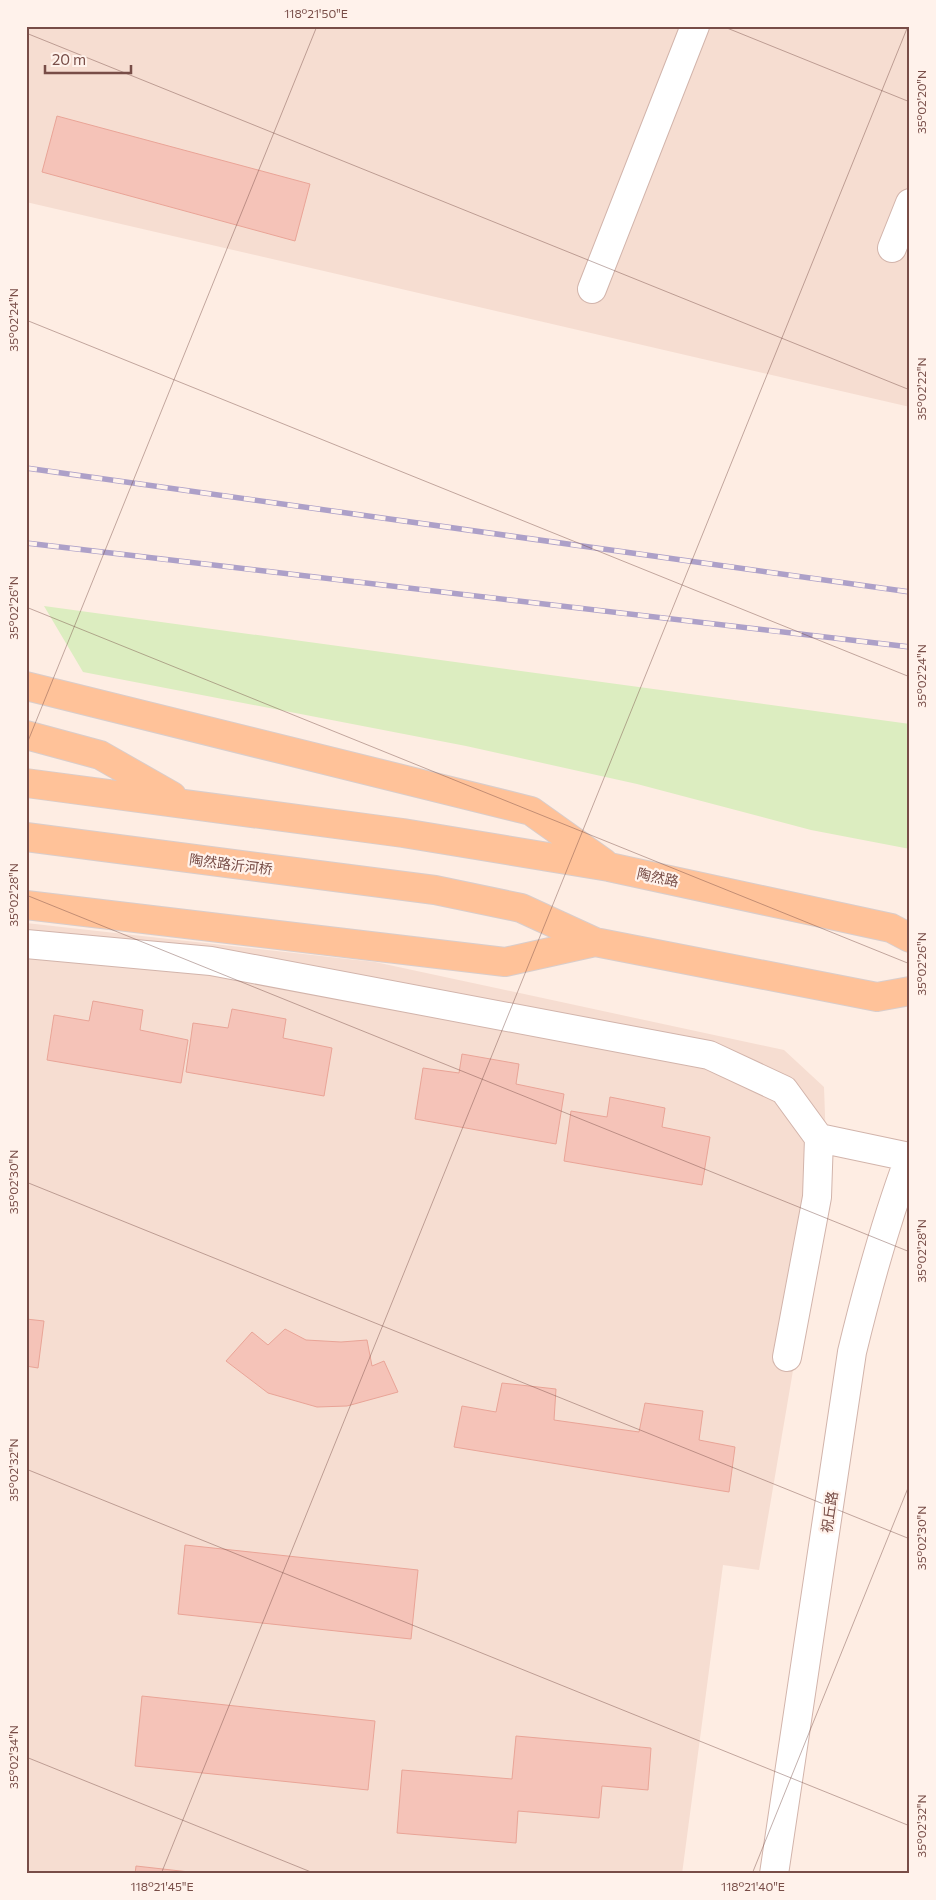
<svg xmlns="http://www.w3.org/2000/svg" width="936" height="1900" viewBox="0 0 936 1900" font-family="Commissioner,'Noto Sans SC',sans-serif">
	<rect width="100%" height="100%" fill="#feede3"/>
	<path fill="#f6ddd1" d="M 26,26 L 910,26 L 910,407 L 26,202 Z
		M 26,923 L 375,962 L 784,1050 L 824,1087 L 827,1171 L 759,1570 L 723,1565 L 682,1874 L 26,1874 Z"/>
	<path fill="#dcedc0" d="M 44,606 L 910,724 L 910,849 L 811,830 L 637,784 L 466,746 L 83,672 Z"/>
	<path fill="#f5c3b8" stroke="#e9a497" d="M 57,116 L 310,184 L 295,241 L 42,172 Z
		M 93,1001 L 143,1010 L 140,1030 L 188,1040 L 181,1083 L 47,1060 L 54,1015 L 89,1021 Z
		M 232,1009 L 286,1019 L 283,1038 L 332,1048 L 324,1096 L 186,1072 L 193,1023 L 228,1028 Z
		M 462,1054 L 519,1064 L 516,1084 L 564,1094 L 556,1144 L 415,1119 L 423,1068 L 459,1073 Z
		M 610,1097 L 665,1108 L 662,1127 L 710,1137 L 702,1185 L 564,1161 L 571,1111 L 607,1117 Z
		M 26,1319 L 44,1321 L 38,1368 L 26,1366 Z
		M 285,1329 L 306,1340 L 341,1342 L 367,1340 L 372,1366 L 384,1361 L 398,1392 L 347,1406 L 317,1407 L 268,1393 L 226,1361 L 252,1332 L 268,1345 Z
		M 502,1383 L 556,1389 L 554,1420 L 639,1432 L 645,1403 L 703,1411 L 699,1440 L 735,1447 L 729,1492 L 454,1447 L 462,1406 L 496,1412 Z
		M 185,1545 L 418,1570 L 411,1639 L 178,1614 Z
		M 142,1696 L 375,1721 L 368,1790 L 135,1766 Z
		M 516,1736 L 651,1748 L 648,1790 L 602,1786 L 599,1818 L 518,1811 L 516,1843 L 397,1833 L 402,1770 L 512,1779 Z
		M 136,1866 L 207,1874 L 135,1874 Z"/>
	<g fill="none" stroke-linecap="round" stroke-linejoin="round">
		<defs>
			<path id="minor" d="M 892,248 L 910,203
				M 592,289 L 695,26
				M 26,944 L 211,961 L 709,1055 L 784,1090 L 819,1138 L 909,1157
				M 787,1357 L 817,1197 L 819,1138
				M 774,1874 L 852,1352 C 868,1286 886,1220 910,1156"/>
			<path id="major" d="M 26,686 L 531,811 L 604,863
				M 26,735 L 100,755 L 172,796
				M 26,783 L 403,833 L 609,867 L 891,928 L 910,938
				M 26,837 L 435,890 L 521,908 L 595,942 L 877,997 L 910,991
				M 26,905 L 505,962 L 595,942"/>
		</defs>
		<use href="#minor" stroke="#d2b4ab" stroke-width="30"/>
		<use href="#major" stroke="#d9cdcb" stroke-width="30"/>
		<use href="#minor" stroke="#fff" stroke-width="28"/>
		<use href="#major" stroke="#ffc299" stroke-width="28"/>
		<defs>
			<path id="rail" d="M 26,468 L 910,592
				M 26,543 L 910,647"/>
		</defs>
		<use href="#rail" stroke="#ada0c8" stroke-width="5.5"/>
		<use href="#rail" stroke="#fff2eb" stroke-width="4" stroke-dasharray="11" stroke-linecap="butt"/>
	</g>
	<path fill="none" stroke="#784d47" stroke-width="1" stroke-opacity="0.45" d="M 722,26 L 910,102M 26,33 L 910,390M 26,320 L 910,677M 26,607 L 910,964M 26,746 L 317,26M 26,895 L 910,1252M 26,1182 L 910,1539M 26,1469 L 910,1826M 26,1757 L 316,1874M 161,1874 L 908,26M 752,1874 L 910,1483"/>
	<g text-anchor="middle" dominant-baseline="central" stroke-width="4.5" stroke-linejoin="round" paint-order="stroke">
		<g font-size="14" fill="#784d47" stroke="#fff2eb">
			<text transform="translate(231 864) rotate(7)">陶然路沂河桥</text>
			<text transform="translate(658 877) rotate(12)">陶然路</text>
			<text transform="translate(829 1512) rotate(-81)">祝丘路</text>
		</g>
	</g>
	<rect width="936" height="1900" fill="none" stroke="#fff2eb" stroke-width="55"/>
	<path d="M45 65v8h86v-8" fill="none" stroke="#784d47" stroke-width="2.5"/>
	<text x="52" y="65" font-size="15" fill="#784d47" stroke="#fff2eb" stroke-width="4" paint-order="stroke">20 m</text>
	<rect x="28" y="28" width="880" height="1844" fill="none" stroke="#784d47" stroke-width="2"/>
	<g font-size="12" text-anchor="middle" fill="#784d47">
		<text x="316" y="18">118°21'50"E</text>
		<text transform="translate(922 102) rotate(-90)" y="4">35°02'20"N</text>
		<text transform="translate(14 320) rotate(-90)" y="4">35°02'24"N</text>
		<text transform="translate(922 389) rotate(-90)" y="4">35°02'22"N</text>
		<text transform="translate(14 608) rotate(-90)" y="4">35°02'26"N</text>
		<text transform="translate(922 676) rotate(-90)" y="4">35°02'24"N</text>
		<text transform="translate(14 895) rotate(-90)" y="4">35°02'28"N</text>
		<text transform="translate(922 964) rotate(-90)" y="4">35°02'26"N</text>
		<text transform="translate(14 1182) rotate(-90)" y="4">35°02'30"N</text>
		<text transform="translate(922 1251) rotate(-90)" y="4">35°02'28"N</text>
		<text transform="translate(14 1470) rotate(-90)" y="4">35°02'32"N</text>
		<text transform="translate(922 1538) rotate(-90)" y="4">35°02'30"N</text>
		<text transform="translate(14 1757) rotate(-90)" y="4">35°02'34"N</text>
		<text transform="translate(922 1826) rotate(-90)" y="4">35°02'32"N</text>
		<text x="162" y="1891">118°21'45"E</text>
		<text x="753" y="1891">118°21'40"E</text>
	</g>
</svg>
